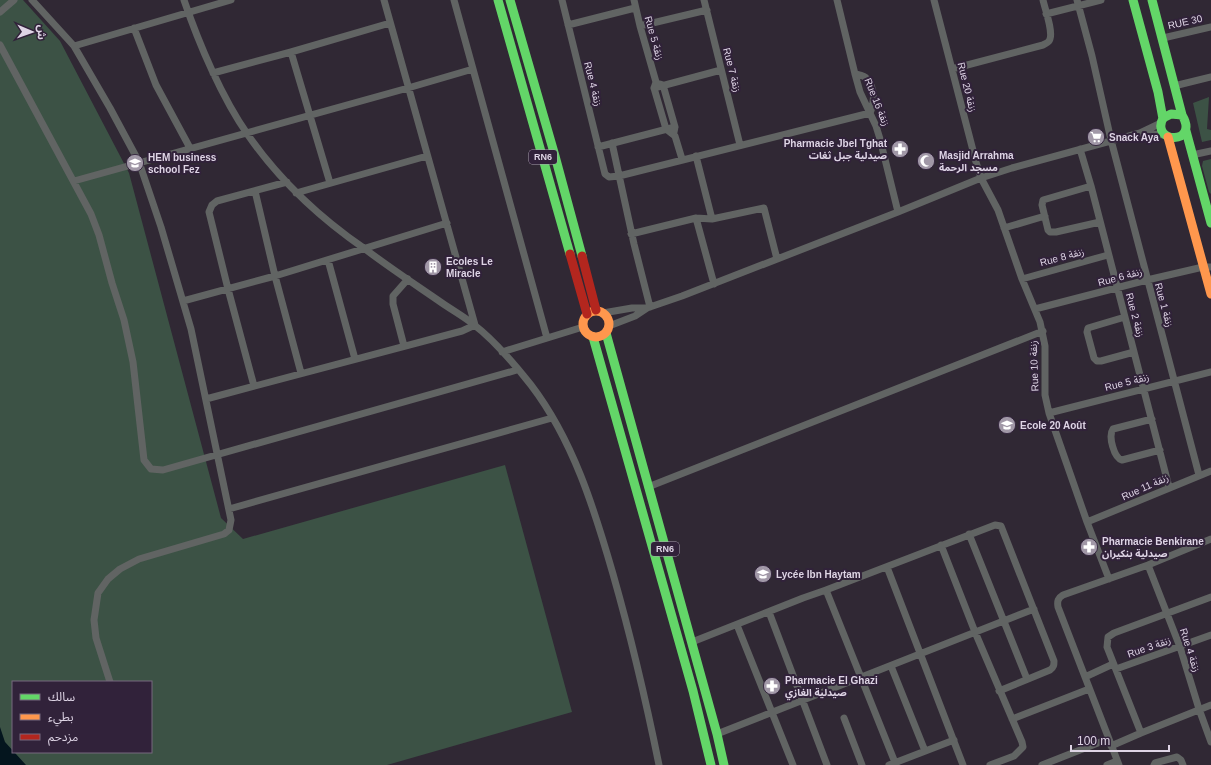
<svg xmlns="http://www.w3.org/2000/svg" width="1211" height="765" viewBox="0 0 1211 765" font-family="Helvetica,'Noto Sans Arabic',sans-serif">
	<rect width="100%" height="100%" fill="#302834"/>
	<path fill="#3c5245" fill-rule="evenodd" d="M 0,0 L 23,0 L 60,41 L 129,173 L 221,518 L 243,539 L 505,465 L 572,712 L 387,765 L 0,765 ZM 13,682 L 151,682 L 151,752 L 13,752 Z
		M 1209,97 L 1207,129 L 1211,130 L 1211,140 L 1202,142 L 1193,103 Z
		M 1211,159 L 1211,194 L 1209,192 L 1202,166 L 1203,161 Z"/>
	<path fill="#04151e" d="M 0,727 L 5,742 L 26,765 L 0,765 Z"/>
	<g fill="none" stroke-linecap="round" stroke-linejoin="round">
		<path stroke="#616463" stroke-width="7" d="M 32,0 L 74,46 L 110,108 L 139,162 L 161,227 L 191,329 L 231,520 L 229,530 L 224,534 L 139,559 L 120,569 L 108,579 L 98,593 L 94,620 L 96,638 L 110,682
			M 184,0 C 199,44 222,98 248,135 C 280,181 320,218 365,249 C 390,268 416,285 442,303 C 452,310 463,316 473,324 C 493,339 516,366 531,385 C 573,440 594,508 613,574 C 631,637 646,701 659,765
			M 454,0 L 547,338
			M 562,0 L 605,174 L 609,177 L 619,176 L 870,113 C 875,102 875,88 867,79 C 864,75 859,75 855,74
			M 634,0 L 640,26 L 656,82 L 654,88
			M 704,0 L 740,145
			M 837,0 L 855,74 L 860,92 L 876,126 L 880,139 L 898,212
			M 934,0 L 976,162 L 981,178 L 998,210 L 1022,279 L 1040,322 L 1045,346 L 1045,395 L 1049,413 L 1087,522 L 1109,579
			M 1077,0 L 1092,56 L 1111,140 L 1199,475
			M 0,12 L 14,0
			M 1046,14 L 1101,0
			M 568,25 L 635,8
			M 640,26 L 707,10
			M 134,28 L 156,85 L 190,148
			M 1163,38 L 1211,27
			M 0,45 L 91,214 L 99,235 L 112,283 L 124,320 L 133,362 L 144,460 L 151,469 L 163,470 L 517,370
			M 74,46 L 231,0
			M 291,52 L 330,183
			M 952,69 L 1043,45 C 1046,43 1049,43 1050,39 C 1053,31 1045,9 1043,0
			M 213,73 L 291,52 L 390,23
			M 660,84 L 663,85 L 675,127 L 674,132
			M 1174,86 L 1211,77
			M 654,88 L 666,129 L 675,136 L 682,159
			M 654,88 L 721,70
			M 1143,133 L 1164,135
			M 612,143 L 634,244 L 650,307
			M 598,147 L 675,127
			M 1080,149 L 1091,186 L 1169,487
			M 1192,155 L 1211,151
			M 696,156 L 712,219
			M 74,181 L 408,88 L 473,69
			M 1091,186 L 1043,200 L 1042,205 L 1048,230 L 1050,232 L 1056,232 L 1100,222
			M 255,191 L 275,276 L 301,373
			M 296,193 L 427,156
			M 696,218 L 714,284
			M 1004,228 L 1045,216
			M 631,234 L 696,218 L 712,219 L 764,208 L 777,259
			M 328,260 L 355,359
			M 1022,279 L 1108,255
			M 183,301 L 275,276 L 447,223
			M 1035,309 L 1147,280 L 1203,267 L 1211,267
			M 603,313 L 632,308 L 647,308 L 682,296 L 898,212 L 981,178 L 1012,168 L 1140,133 L 1161,123
			M 1125,317 L 1088,328 L 1087,332 L 1094,358 L 1097,361 L 1101,361 L 1134,352
			M 609,326 L 635,316 L 647,308
			M 404,346 L 393,304 L 393,296 L 408,279
			M 502,352 L 583,327
			M 254,386 L 228,289 L 209,212 L 212,205 L 217,201 L 287,182
			M 206,399 L 462,331 L 475,325 L 384,0
			M 1049,413 L 1211,372
			M 1152,419 L 1113,429 C 1108,436 1114,458 1122,460 L 1160,450
			M 648,487 L 1043,331
			M 229,509 L 552,418
			M 1087,522 L 1211,471
			M 969,534 L 1027,679
			M 941,545 L 975,632 L 1022,742 L 1023,747 L 1014,756 L 990,765
			M 1148,565 L 1180,647 L 1199,709 L 1211,742
			M 887,567 L 963,765
			M 826,590 L 896,765
			M 769,612 L 827,765
			M 737,625 L 793,765
			M 692,642 L 803,598 L 826,590 L 995,525 L 1001,526 L 1054,661 C 1054,665 1054,667 1050,670 L 999,691
			M 891,666 L 925,751
			M 1116,669 L 1211,635
			M 1085,677 L 1113,664
			M 844,718 L 862,765
			M 1012,719 L 1089,689
			M 1141,733 L 1107,647 L 1108,637 L 1114,633 L 1211,597
			M 717,734 L 1034,609
			M 1111,746 L 1141,733 L 1211,705
			M 889,765 L 954,740
			M 1042,765 L 1108,739
			M 1107,765 L 1117,761
			M 1119,765 L 1058,607 C 1057,601 1058,598 1063,595 L 1148,565 L 1211,539
			M 1154,765 L 1155,763 L 1177,757 L 1181,760 L 1183,765"/>
		<path stroke="#63d668" stroke-width="9" d="M 498,0 L 570,254
			M 510,0 L 555,156 L 582,256
			M 1133,0 L 1158,92 L 1163,119
			M 1152,0 L 1182,115 C 1200,145 1150,144 1163,118 L 1171,114 L 1182,115
			M 1186,131 L 1211,223
			M 606,333 L 717,734 L 724,765
			M 593,337 L 693,691 L 711,765"/>
		<path stroke="#ff974d" stroke-width="9" d="M 1168,137 L 1211,294
			M583 324a13 13 0 1 1 26 0a13 13 0 1 1-26 0Z"/>
		<path stroke="#b3261e" stroke-width="9" d="M 570,254 L 587,314
			M 582,256 L 596,310"/>
	</g>
	<defs>
		<symbol id="supermarket-disc" viewBox="-11 -11 22 22"><circle r="9.5" fill="#a198a7" stroke="#31223a"/><path d="M-6-5.5h2.5l.6 2H6L4.5 2H-2.5L-4.4-4H-6ZM-1.5 3.2a1.3 1.3 0 1 0 .1 0ZM3 3.2a1.3 1.3 0 1 0 .1 0Z" fill="#fff"/></symbol>
		<symbol id="pharmacy-disc" viewBox="-11 -11 22 22"><circle r="9.5" fill="#a198a7" stroke="#31223a"/><path d="M-2-6h4v4h4v4h-4v4h-4v-4h-4v-4h4Z" fill="#fff"/></symbol>
		<symbol id="mosque-disc" viewBox="-11 -11 22 22"><circle r="9.5" fill="#a198a7" stroke="#31223a"/><path d="M3.5-4.9A6 6 0 1 0 3.5 4.9A5 5 0 1 1 3.5-4.9Z" fill="#fff"/></symbol>
		<symbol id="school-disc" viewBox="-11 -11 22 22"><circle r="9.5" fill="#a198a7" stroke="#31223a"/><path d="M0-5L7-2L0 1L-7-2ZM-4 1L0 2.5L4 1V4Q0 6-4 4Z" fill="#fff"/></symbol>
		<symbol id="building-disc" viewBox="-11 -11 22 22"><circle r="9.5" fill="#a198a7" stroke="#31223a"/><path d="M-4-6H4V6H1V3H-1V6H-4ZM-2.5-4.3h1.7v1.8h-1.7ZM.8-4.3h1.7v1.8H.8ZM-2.5-1h1.7V.8h-1.7ZM.8-1h1.7V.8H.8Z" fill="#fff"/></symbol>
	</defs>
	<g fill-rule="evenodd">
		<use href="#supermarket-disc" x="1086" y="127" width="20" height="20"/>
		<use href="#pharmacy-disc" x="890" y="139" width="20" height="20"/>
		<use href="#mosque-disc" x="916" y="151" width="20" height="20"/>
		<use href="#school-disc" x="125" y="153" width="20" height="20"/>
		<use href="#building-disc" x="423" y="257" width="20" height="20"/>
		<use href="#school-disc" x="997" y="415" width="20" height="20"/>
		<use href="#pharmacy-disc" x="1079" y="537" width="20" height="20"/>
		<use href="#school-disc" x="753" y="564" width="20" height="20"/>
		<use href="#pharmacy-disc" x="762" y="676" width="20" height="20"/>
	</g>
	<g text-anchor="middle" dominant-baseline="central" stroke-width="4" stroke-linejoin="round" paint-order="stroke">
		<g fill="#31223a" stroke="#aa9fb2" stroke-width="1">
			<rect x="529" y="150" width="28" height="14" rx="3"/>
			<rect x="651" y="542" width="28" height="14" rx="3"/>
		</g>
		<g font-size="9" font-weight="bold" fill="#ded4e5">
			<text x="543" y="157">RN6</text>
			<text x="665" y="549">RN6</text>
		</g>
		<g font-size="10" fill="#ded4e5" stroke="#31223a">
			<text transform="translate(1185 22) rotate(-13)">RUE 30</text>
			<text transform="translate(654 38) rotate(74)">Rue 5 زنقة</text>
			<text transform="translate(732 70) rotate(76)">Rue 7 زنقة</text>
			<text transform="translate(593 84) rotate(76)">Rue 4 زنقة</text>
			<text transform="translate(967 87) rotate(76)">Rue 20 زنقة</text>
			<text transform="translate(877 102) rotate(68)">Rue 16 زنقة</text>
			<text transform="translate(1062 257) rotate(-15)">Rue 8 زنقة</text>
			<text transform="translate(1120 277) rotate(-15)">Rue 6 زنقة</text>
			<text transform="translate(1164 305) rotate(75)">Rue 1 زنقة</text>
			<text transform="translate(1135 315) rotate(75)">Rue 2 زنقة</text>
			<text transform="translate(1034 366) rotate(-92)">Rue 10 زنقة</text>
			<text transform="translate(1127 382) rotate(-14)">Rue 5 زنقة</text>
			<text transform="translate(1145 487) rotate(-24)">Rue 11 زنقة</text>
			<text transform="translate(1149 647) rotate(-19)">Rue 3 زنقة</text>
			<text transform="translate(1190 650) rotate(72)">Rue 4 زنقة</text>
		</g>
		<g font-size="10" font-weight="bold" fill="#ded4e5" stroke="#31223a" text-anchor="start">
			<text x="1109" y="137">Snack Aya</text>
			<text x="887" y="143" text-anchor="end">Pharmacie Jbel Tghat<tspan x="887" dy="12">صيدلية جبل ثغات</tspan></text>
			<text x="939" y="155">Masjid Arrahma<tspan x="939" dy="12">مسجد الرحمة</tspan></text>
			<text x="148" y="157">HEM business<tspan x="148" dy="12">school Fez</tspan></text>
			<text x="446" y="261">Ecoles Le<tspan x="446" dy="12">Miracle</tspan></text>
			<text x="1020" y="425">Ecole 20 Août</text>
			<text x="1102" y="541">Pharmacie Benkirane<tspan x="1102" dy="12">صيدلية بنكيران</tspan></text>
			<text x="776" y="574">Lycée Ibn Haytam</text>
			<text x="785" y="680">Pharmacie El Ghazi<tspan x="785" dy="12">صيدلية الغازي</tspan></text>
		</g>
	</g>
	<rect x="12" y="681" width="140" height="72" fill="#31223a" stroke="#76697e"/>
	<rect x="20" y="694" width="20" height="6" fill="#63d668" stroke="#76697e"/>
	<text x="48" y="701" font-size="12" fill="#ded4e5">سالك</text>
	<rect x="20" y="714" width="20" height="6" fill="#ff974d" stroke="#76697e"/>
	<text x="48" y="721" font-size="12" fill="#ded4e5">بطيء</text>
	<rect x="20" y="734" width="20" height="6" fill="#b3261e" stroke="#76697e"/>
	<text x="48" y="741" font-size="12" fill="#ded4e5">مزدحم</text>
	<g transform="translate(32 32) rotate(92)" stroke="#31223a" stroke-width="3" paint-order="stroke">
	<path d="M0-3L7 15L0 10L-7 15Z" fill="#ded4e5"/>
	<text y="-6" font-size="11" font-weight="bold" text-anchor="middle" fill="#ded4e5">ش</text>
	</g>
	<path d="M1071 745v6h98v-6" fill="none" stroke="#ded4e5" stroke-width="2"/>
	<text x="1077" y="745" font-size="12" fill="#ded4e5" stroke="#31223a" stroke-width="3" paint-order="stroke">100 m</text>
</svg>
